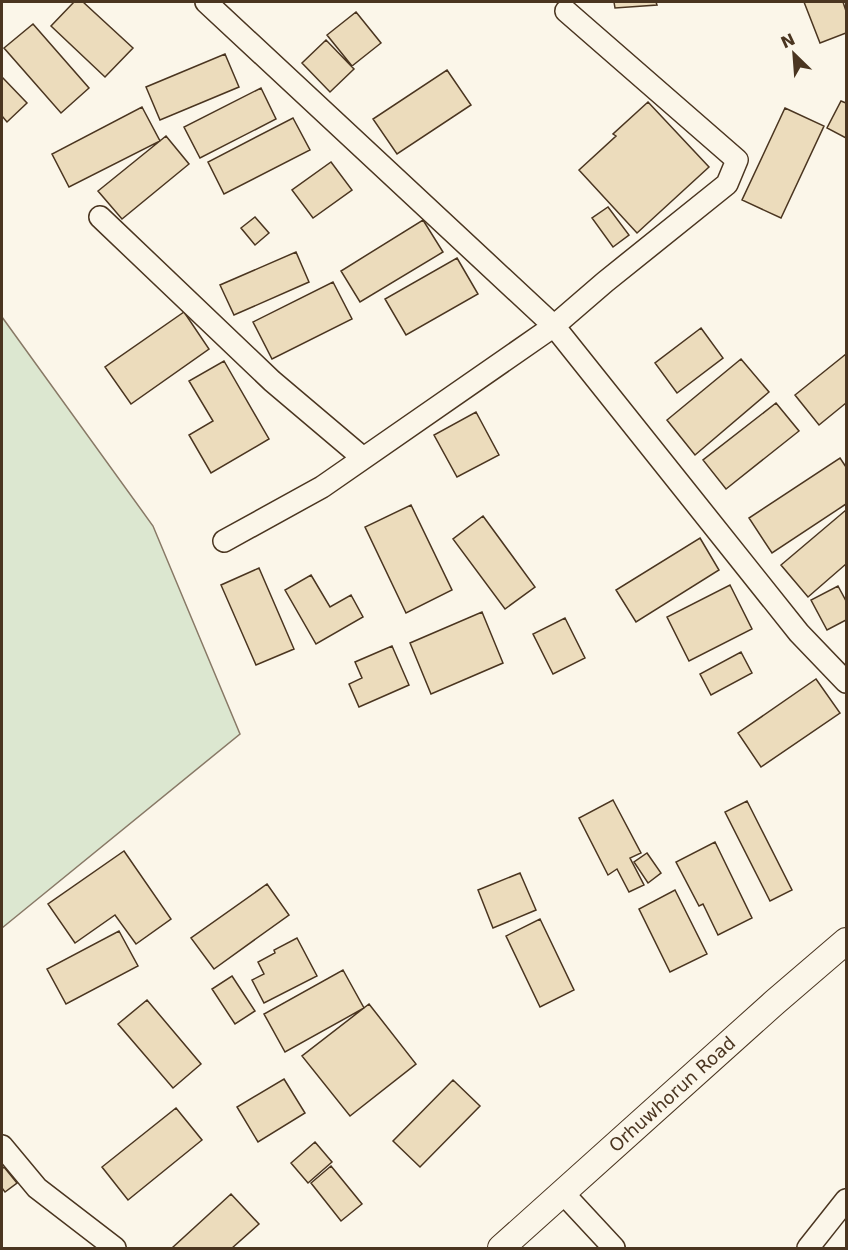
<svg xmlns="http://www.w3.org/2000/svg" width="848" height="1250" viewBox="0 0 848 1250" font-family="'DejaVu Sans',sans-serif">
	<rect width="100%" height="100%" fill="#fbf6e9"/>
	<path fill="#dce7d0" stroke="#887966" stroke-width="1.5" d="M 2,317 L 153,526 L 240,734 L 2,928 Z"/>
	<path fill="#ecdcbc" stroke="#4a3520" stroke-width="1.5" d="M 74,2 L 83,2 L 133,48 L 105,77 L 51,26 Z
		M 614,2 L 656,2 L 657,5 L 615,8 Z
		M 804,2 L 843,2 L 846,11 L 846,33 L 820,43 Z
		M 356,12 L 381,43 L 352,66 L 327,35 Z
		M 33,24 L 89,88 L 61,113 L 4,48 Z
		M 326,40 L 354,69 L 330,92 L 302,63 Z
		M 225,54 L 239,87 L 160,120 L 146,87 Z
		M 447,70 L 471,105 L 397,154 L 373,119 Z
		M 2,77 L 27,103 L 7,122 L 2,116 Z
		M 261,88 L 276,119 L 200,158 L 184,127 Z
		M 841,101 L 846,103 L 846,138 L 827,128 Z
		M 648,102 L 709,167 L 637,233 L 579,170 L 616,136 L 613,134 Z
		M 142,107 L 160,141 L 69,187 L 52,154 Z
		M 785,108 L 824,126 L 781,218 L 742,200 Z
		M 293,118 L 310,150 L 224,194 L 208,162 Z
		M 166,136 L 189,164 L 122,219 L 98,191 Z
		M 331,162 L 352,190 L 313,218 L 292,190 Z
		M 608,207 L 629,235 L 613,247 L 592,218 Z
		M 255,217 L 269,233 L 255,245 L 241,228 Z
		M 423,220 L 443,252 L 360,302 L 341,271 Z
		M 296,252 L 309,282 L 234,315 L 220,285 Z
		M 457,258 L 478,294 L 406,335 L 385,299 Z
		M 333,282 L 352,319 L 272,359 L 253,322 Z
		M 184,312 L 209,349 L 131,404 L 105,367 Z
		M 701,328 L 723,358 L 677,393 L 655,363 Z
		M 846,354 L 846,403 L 819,425 L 795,395 Z
		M 741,359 L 769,392 L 695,455 L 667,420 Z
		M 224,361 L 269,439 L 211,473 L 189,435 L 213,421 L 189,381 Z
		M 776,403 L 799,431 L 726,489 L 703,460 Z
		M 476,412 L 499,455 L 457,477 L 434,435 Z
		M 840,458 L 846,467 L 846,504 L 772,553 L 749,518 Z
		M 411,505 L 452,590 L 406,613 L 365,527 Z
		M 846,510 L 846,564 L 808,597 L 781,565 Z
		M 483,516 L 535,587 L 505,609 L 453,539 Z
		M 700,538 L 719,570 L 636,622 L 616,590 Z
		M 259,568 L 294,649 L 256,665 L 221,585 Z
		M 311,575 L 330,607 L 351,595 L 363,617 L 316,644 L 285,590 Z
		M 730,585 L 752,629 L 689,661 L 667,617 Z
		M 838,586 L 846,601 L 846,620 L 827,630 L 811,600 Z
		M 482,612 L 503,663 L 431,694 L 410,643 Z
		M 565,618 L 585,658 L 553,674 L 533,634 Z
		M 392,646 L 409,685 L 359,707 L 349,684 L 362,678 L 355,662 Z
		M 741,652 L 752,673 L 711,695 L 700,674 Z
		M 816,679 L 840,713 L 761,767 L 738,733 Z
		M 613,800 L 641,853 L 630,858 L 644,885 L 629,892 L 617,869 L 608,875 L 579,818 Z
		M 747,801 L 792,890 L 770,901 L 725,812 Z
		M 715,842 L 752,918 L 718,935 L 703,904 L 699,906 L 676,862 Z
		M 124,851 L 171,919 L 136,944 L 115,915 L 75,943 L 48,904 Z
		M 647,853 L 661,873 L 648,883 L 634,862 Z
		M 520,873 L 536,910 L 493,928 L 478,890 Z
		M 267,884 L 289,915 L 214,969 L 191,938 Z
		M 675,890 L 707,954 L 670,972 L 639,909 Z
		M 540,919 L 574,990 L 540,1007 L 506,936 Z
		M 119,931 L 138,966 L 66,1004 L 47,969 Z
		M 297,938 L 317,976 L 264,1003 L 252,980 L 264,974 L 258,962 L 275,953 L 274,950 Z
		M 343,970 L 364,1008 L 285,1052 L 264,1014 Z
		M 232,976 L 255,1011 L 235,1024 L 212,989 Z
		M 147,1000 L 201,1064 L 173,1088 L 118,1024 Z
		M 369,1004 L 416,1064 L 350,1116 L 302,1056 Z
		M 284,1079 L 305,1113 L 258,1142 L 237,1107 Z
		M 453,1080 L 480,1106 L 420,1167 L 393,1141 Z
		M 176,1108 L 202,1140 L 128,1200 L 102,1167 Z
		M 315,1142 L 332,1162 L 308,1183 L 291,1163 Z
		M 331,1166 L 362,1204 L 341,1221 L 311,1183 Z
		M 4,1167 L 17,1183 L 5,1192 L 2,1188 L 2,1169 Z
		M 231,1194 L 259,1224 L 232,1248 L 172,1248 Z"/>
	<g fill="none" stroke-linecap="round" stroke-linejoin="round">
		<defs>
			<path id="minor" d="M 206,2 L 554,326 L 799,633 L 846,682
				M 100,217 L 272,381 L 363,458
				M 224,541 L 322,487 L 554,326 L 605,282 L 727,184 L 737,160 L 566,11
				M 2,1146 L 37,1188 L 115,1248
				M 562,1192 L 614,1248
				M 808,1248 L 846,1200"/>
			<path id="tertiary" d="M 501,1248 L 775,1002 L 846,941"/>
		</defs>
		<use href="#minor" stroke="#4a3520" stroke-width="24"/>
		<use href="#tertiary" stroke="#4a3520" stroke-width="28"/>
		<use href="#minor" stroke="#fbf6e9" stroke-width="21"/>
		<use href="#tertiary" stroke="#fbf6e9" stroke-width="26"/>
	</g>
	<g text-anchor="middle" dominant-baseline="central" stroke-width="4.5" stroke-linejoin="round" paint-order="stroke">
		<g font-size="18" fill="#4a3520" stroke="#fbf6e9">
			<text transform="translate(672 1094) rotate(-42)">Orhuwhorun Road</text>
		</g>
	</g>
	<rect width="848" height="1250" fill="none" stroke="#4a3520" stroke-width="6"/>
	<g transform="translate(794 54) rotate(335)" stroke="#fbf6e9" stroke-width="4.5" paint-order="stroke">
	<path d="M0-4.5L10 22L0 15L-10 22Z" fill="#4a3520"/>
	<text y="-9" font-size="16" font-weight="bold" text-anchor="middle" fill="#4a3520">N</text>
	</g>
</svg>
